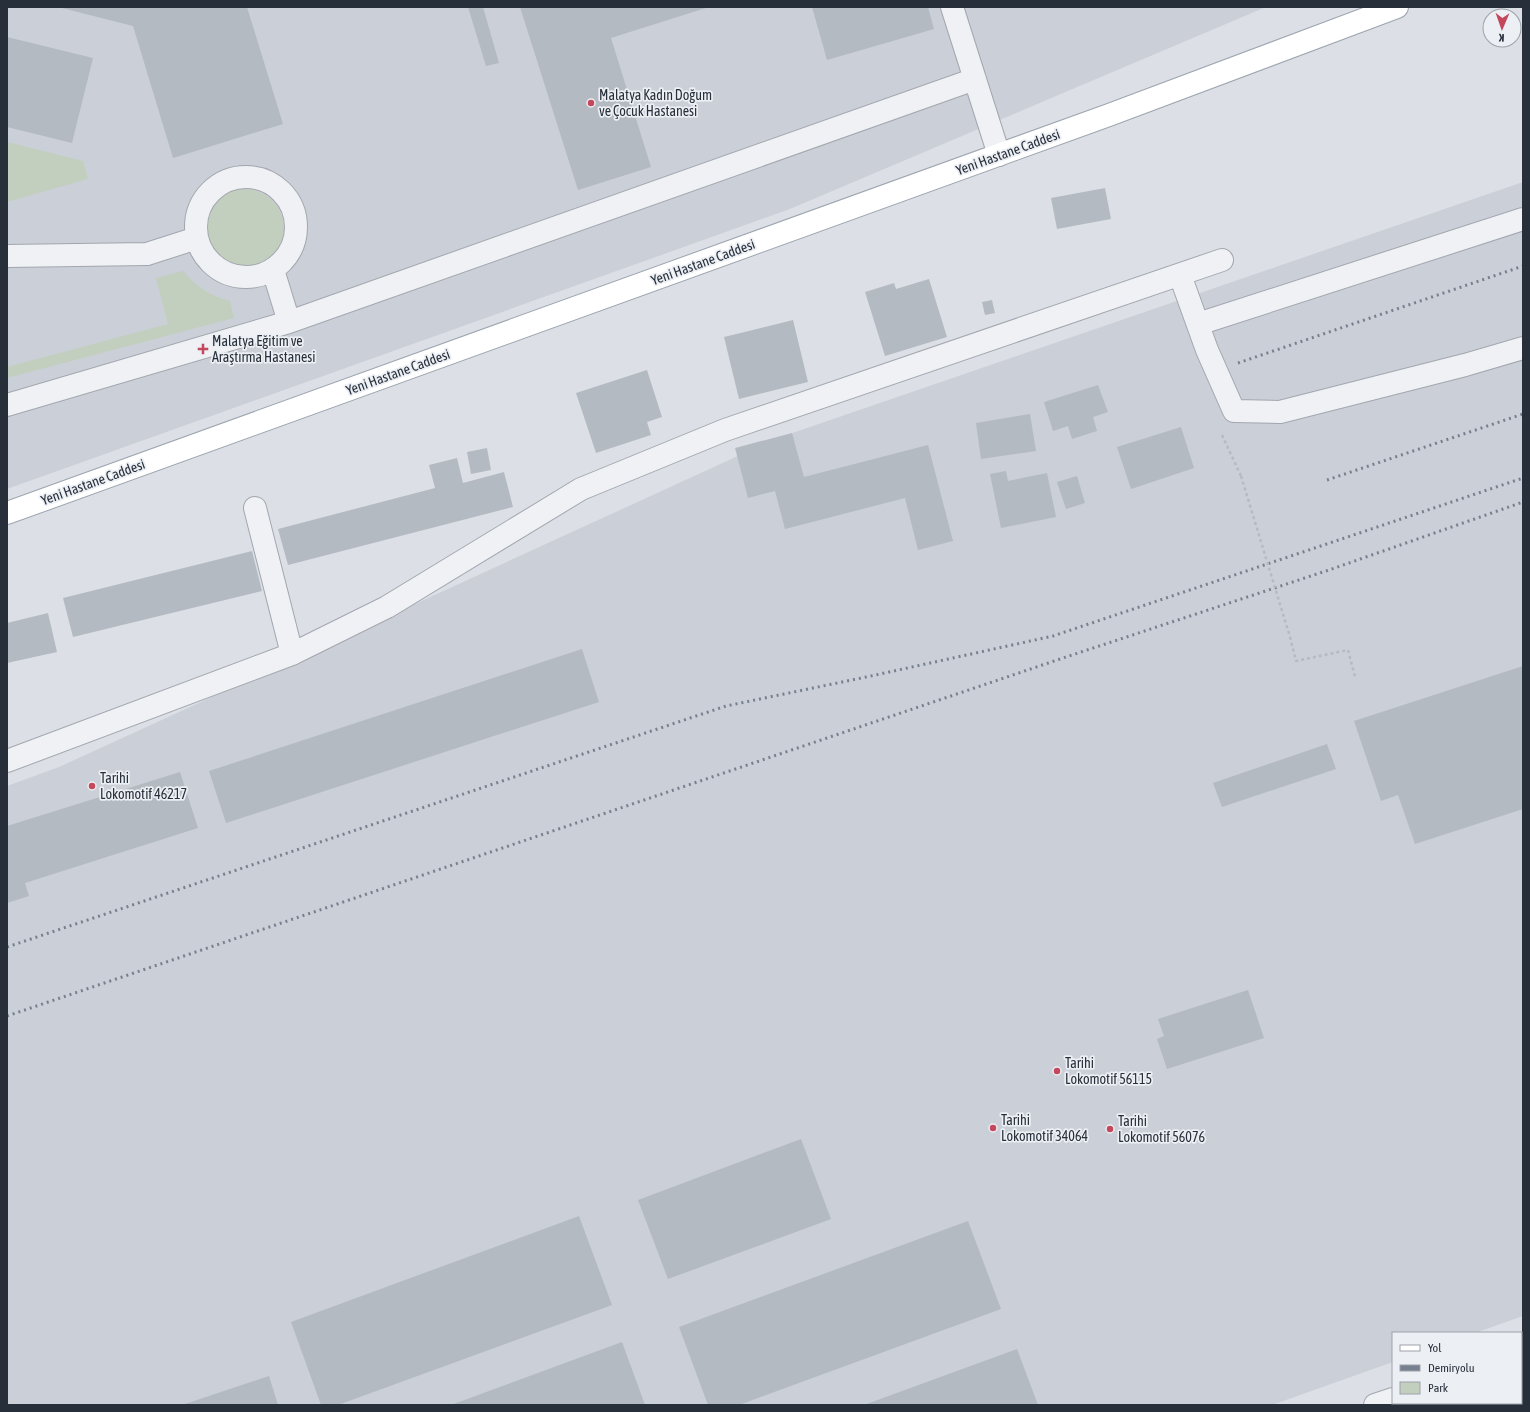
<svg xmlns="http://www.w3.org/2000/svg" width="1530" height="1412" viewBox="0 0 1530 1412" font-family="'Asap Condensed',sans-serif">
	<rect width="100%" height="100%" fill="#dce0e6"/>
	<path fill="#cbcfd7" d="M 7,7 L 1266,7 L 790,209 L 7,489 Z
		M 1523,182 L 1523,1316 L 1475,1333 L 1393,1333 L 1393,1362 L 1272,1405 L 7,1405 L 7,786 L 59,767 L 775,439 Z"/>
	<path fill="#c3cfbe" d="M 7,142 L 83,161 L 88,179 L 7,202 Z
		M204 229a40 40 0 1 1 80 0a40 40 0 1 1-80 0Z
		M 183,271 C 196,286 210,296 230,301 L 234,318 L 7,378 L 7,367 L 168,324 L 156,278 Z"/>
	<path fill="#b4bac2" d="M 58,7 L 247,7 L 283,124 L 173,158 L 133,26 Z
		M 468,7 L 483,7 L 499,63 L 486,66 Z
		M 520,7 L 709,7 L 611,38 L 651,167 L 578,190 Z
		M 812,7 L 928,7 L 934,29 L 827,60 Z
		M 7,37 L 93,58 L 72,143 L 7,127 Z
		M 1105,188 L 1111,219 L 1057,229 L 1051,198 Z
		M 929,279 L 947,337 L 885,356 L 865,292 L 894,283 L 896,289 Z
		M 992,300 L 995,313 L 985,315 L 982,302 Z
		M 793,320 L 808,382 L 739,399 L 724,337 Z
		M 647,370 L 662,417 L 647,422 L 651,435 L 596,453 L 576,393 Z
		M 1098,385 L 1108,412 L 1093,417 L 1097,431 L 1072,439 L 1068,426 L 1053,431 L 1044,402 Z
		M 1030,414 L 1036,451 L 981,459 L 976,423 Z
		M 1181,427 L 1194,468 L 1131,489 L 1117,447 Z
		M 792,433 L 804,477 L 928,445 L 953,541 L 918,550 L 905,498 L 785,529 L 775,491 L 748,498 L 735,448 Z
		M 487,448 L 491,470 L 471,474 L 467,452 Z
		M 457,458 L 463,483 L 504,472 L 513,507 L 288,565 L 278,529 L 435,488 L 429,465 Z
		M 1006,471 L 1008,481 L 1047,473 L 1056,517 L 1001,528 L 990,474 Z
		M 1077,476 L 1085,503 L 1066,509 L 1057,482 Z
		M 252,551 L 262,591 L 73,637 L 63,598 Z
		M 48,613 L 57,652 L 7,663 L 7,623 Z
		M 582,649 L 599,702 L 226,823 L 209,771 Z
		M 1523,666 L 1523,809 L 1415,844 L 1398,795 L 1381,801 L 1354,721 Z
		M 1327,744 L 1336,769 L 1222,807 L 1213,783 Z
		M 180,772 L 198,828 L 25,883 L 29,896 L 7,903 L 7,826 Z
		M 1248,990 L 1264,1038 L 1167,1069 L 1157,1039 L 1164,1036 L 1158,1019 Z
		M 801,1139 L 831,1219 L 668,1279 L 638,1200 Z
		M 579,1216 L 612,1305 L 338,1405 L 321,1405 L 291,1322 Z
		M 968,1221 L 1001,1309 L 739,1405 L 708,1405 L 679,1327 Z
		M 622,1342 L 645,1405 L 451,1405 Z
		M 1017,1349 L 1038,1405 L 864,1405 Z
		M 269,1376 L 278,1405 L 182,1405 Z"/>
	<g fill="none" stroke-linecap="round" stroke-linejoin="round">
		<defs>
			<path id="minor" d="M 952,7 L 999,155
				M196 227a50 50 0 1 1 100 0a50 50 0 1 1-100 0Z
				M 7,256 L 147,254 L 197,238
				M 1180,275 L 1207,350 L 1234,411 L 1280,412 L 1465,365 L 1523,348
				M 289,322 L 975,79
				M 1198,324 L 1523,219
				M 7,405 L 289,322 L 273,270
				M 255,508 L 292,654
				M 7,761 L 292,654 L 387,607 L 581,489 L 725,430 L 1222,260
				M 1521,1356 L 1523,1355
				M 1375,1405 L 1393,1399"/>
			<path id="major" d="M 7,513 L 1109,115 L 1397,7"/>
		</defs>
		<use href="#minor" stroke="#a2a7af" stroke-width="24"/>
		<use href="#major" stroke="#9da5b0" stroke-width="24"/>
		<path stroke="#b7bbc0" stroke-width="2.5" stroke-dasharray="3 3" stroke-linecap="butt" d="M 1222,435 L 1241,476
			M 1290,637 L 1296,661 L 1348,650 L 1355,677"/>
		<use href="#minor" stroke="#eff1f4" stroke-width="22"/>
		<use href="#major" stroke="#fff" stroke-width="22"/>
		<path stroke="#77808e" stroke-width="3" stroke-dasharray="2 4" stroke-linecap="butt" d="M 1238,363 L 1523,266
			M 1327,480 L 1523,414
			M 7,947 L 726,706 L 871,676 L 1053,636 L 1523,478
			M 7,1016 L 1063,658 L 1329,570 L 1523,502"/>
		<path stroke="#b7bbc0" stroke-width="2.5" stroke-dasharray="3 3" stroke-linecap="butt" d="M 1241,476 L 1290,637"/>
	</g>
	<g fill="#c5475c" stroke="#eceff3" stroke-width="1.5">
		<circle cx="591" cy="103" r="4"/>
		<path d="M201 343h4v4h4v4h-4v4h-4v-4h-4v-4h4z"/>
		<circle cx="92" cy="786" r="4"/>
		<circle cx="1057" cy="1071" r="4"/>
		<circle cx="993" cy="1128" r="4"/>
		<circle cx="1110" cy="1129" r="4"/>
	</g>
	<g text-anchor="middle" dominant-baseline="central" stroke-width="3.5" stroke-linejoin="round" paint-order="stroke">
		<g font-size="14" fill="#272f3b" stroke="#eceff3" text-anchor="start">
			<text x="599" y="95">Malatya Kadın Doğum<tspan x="599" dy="16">ve Çocuk Hastanesi</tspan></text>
			<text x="212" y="341">Malatya Eğitim ve<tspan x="212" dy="16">Araştırma Hastanesi</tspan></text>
			<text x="100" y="778">Tarihi<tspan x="100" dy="16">Lokomotif 46217</tspan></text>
			<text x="1065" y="1063">Tarihi<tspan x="1065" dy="16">Lokomotif 56115</tspan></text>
			<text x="1001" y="1120">Tarihi<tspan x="1001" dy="16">Lokomotif 34064</tspan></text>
			<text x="1118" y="1121">Tarihi<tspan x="1118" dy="16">Lokomotif 56076</tspan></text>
		</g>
		<g font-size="14" fill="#272f3b" stroke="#eceff3">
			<text transform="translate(1008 152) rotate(-20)">Yeni Hastane Caddesi</text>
			<text transform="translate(703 262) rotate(-20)">Yeni Hastane Caddesi</text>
			<text transform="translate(398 372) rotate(-20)">Yeni Hastane Caddesi</text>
			<text transform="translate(93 482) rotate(-20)">Yeni Hastane Caddesi</text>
		</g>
	</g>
	<rect width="1530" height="1412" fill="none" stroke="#272f3b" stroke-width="16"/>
	<rect x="1392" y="1332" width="130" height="72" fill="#eceff3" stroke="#9da2a9"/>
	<rect x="1400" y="1345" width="20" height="6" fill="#ffffff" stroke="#9da2a9"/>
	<text x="1428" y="1352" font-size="12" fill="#272f3b">Yol</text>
	<rect x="1400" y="1365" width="20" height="6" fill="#77808e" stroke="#9da2a9"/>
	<text x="1428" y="1372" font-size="12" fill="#272f3b">Demiryolu</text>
	<rect x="1400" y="1382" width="20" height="12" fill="#c3cfbe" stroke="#9da2a9"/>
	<text x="1428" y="1392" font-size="12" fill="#272f3b">Park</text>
	<g transform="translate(1502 28) rotate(182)"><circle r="19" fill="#eceff3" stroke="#9da2a9"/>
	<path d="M0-3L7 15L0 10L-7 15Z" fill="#c5475c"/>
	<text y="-6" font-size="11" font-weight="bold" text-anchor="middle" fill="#272f3b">K</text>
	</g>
</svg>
